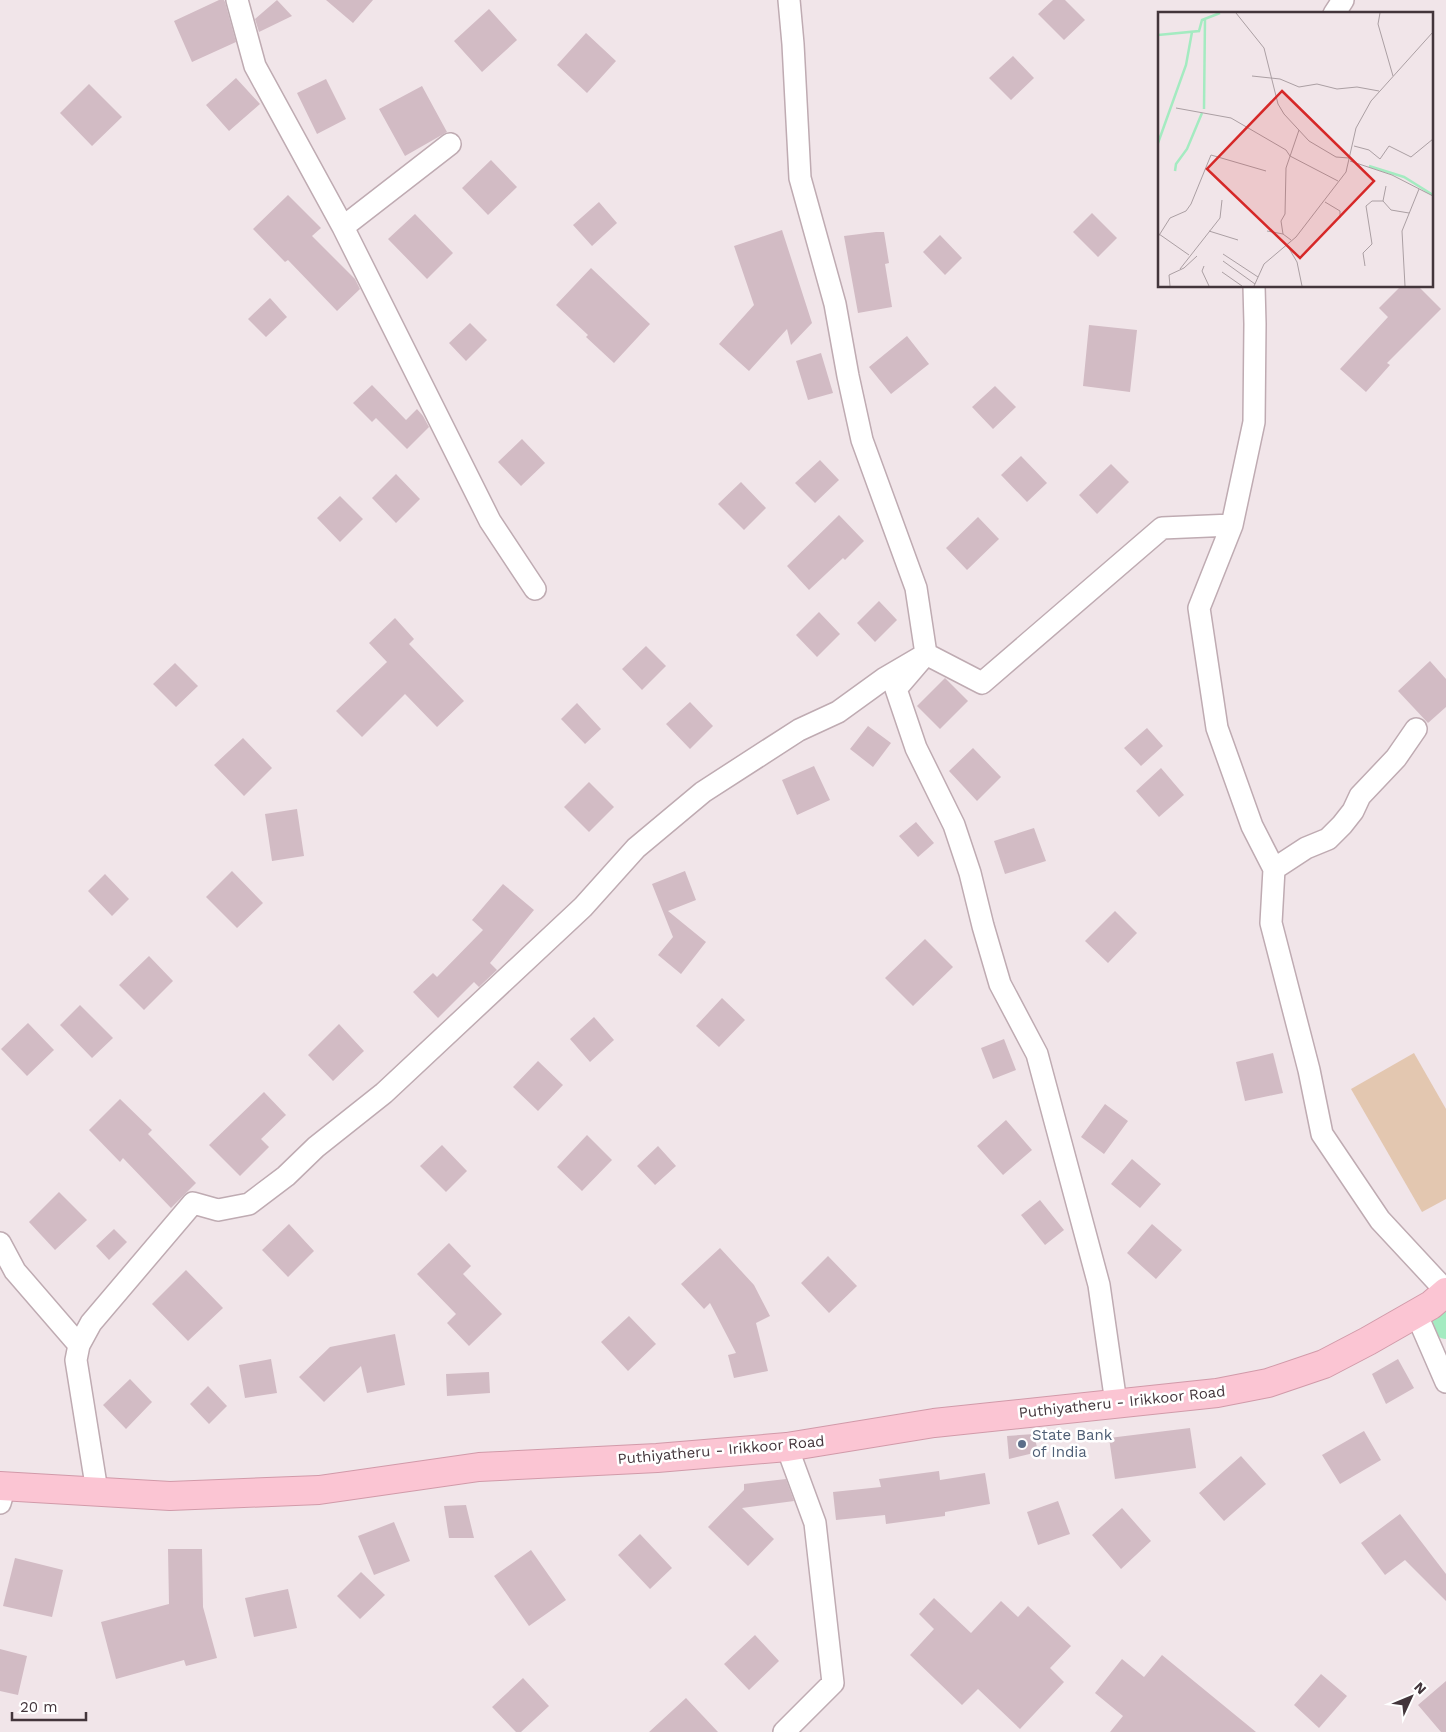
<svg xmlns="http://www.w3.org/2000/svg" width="1446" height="1732" viewBox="0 0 1446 1732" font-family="'Work Sans',sans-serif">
	<rect width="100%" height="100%" fill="#f1e5e9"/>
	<path fill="#e3c7b0" d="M 1414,1053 L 1446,1109 L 1446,1199 L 1422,1212 L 1351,1089 Z"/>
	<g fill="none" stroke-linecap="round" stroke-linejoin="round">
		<path stroke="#a4ebc1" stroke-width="26" d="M 1442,1316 L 1446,1326"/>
	</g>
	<path fill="#d2bbc4" d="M 219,0 L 224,0 L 225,2 L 236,42 L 192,62 L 174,21 Z
		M 277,0 L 292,16 L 259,32 L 255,19 Z
		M 326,0 L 373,0 L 353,23 Z
		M 1053,0 L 1065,0 L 1085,20 L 1064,40 L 1038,14 Z
		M 489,9 L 517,40 L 482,72 L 454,41 Z
		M 586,33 L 616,61 L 587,93 L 557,65 Z
		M 1013,56 L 1034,78 L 1011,100 L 989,78 Z
		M 236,78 L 260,104 L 229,131 L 206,105 Z
		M 326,79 L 346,119 L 317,134 L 297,93 Z
		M 89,84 L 122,117 L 92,146 L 60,113 Z
		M 422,86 L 447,132 L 405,156 L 379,109 Z
		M 491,160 L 517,187 L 488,215 L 462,188 Z
		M 288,195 L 321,228 L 312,236 L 355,279 L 360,289 L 337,311 L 288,260 L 285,262 L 253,229 Z
		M 599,202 L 617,223 L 592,246 L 573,225 Z
		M 1092,213 L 1117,238 L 1098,257 L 1073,232 Z
		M 415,214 L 453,253 L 427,279 L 388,239 Z
		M 782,230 L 812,323 L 791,345 L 787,329 L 749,371 L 719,344 L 754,305 L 734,246 Z
		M 876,232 L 884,232 L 889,263 L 885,264 L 892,307 L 858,313 L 844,236 Z
		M 940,235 L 962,258 L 945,275 L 923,252 Z
		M 591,268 L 650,324 L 614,363 L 586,337 L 588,335 L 556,305 Z
		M 1401,286 L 1418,286 L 1441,309 L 1387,363 L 1390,365 L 1366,392 L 1340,369 L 1388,317 L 1379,308 Z
		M 270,298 L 287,317 L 266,337 L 248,319 Z
		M 470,323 L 487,340 L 466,361 L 449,343 Z
		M 1089,325 L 1137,330 L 1130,392 L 1083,386 Z
		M 907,336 L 929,364 L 891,394 L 869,367 Z
		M 821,353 L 833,393 L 808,400 L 796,361 Z
		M 372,385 L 406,420 L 417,409 L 423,416 L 429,427 L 407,449 L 376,418 L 372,422 L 353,403 Z
		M 995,386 L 1016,407 L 993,429 L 972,407 Z
		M 522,439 L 545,463 L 521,486 L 498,462 Z
		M 1021,456 L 1047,483 L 1027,502 L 1001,475 Z
		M 820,460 L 839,480 L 815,503 L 795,483 Z
		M 1111,464 L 1129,482 L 1097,514 L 1079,495 Z
		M 396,474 L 420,499 L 396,523 L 372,498 Z
		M 741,482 L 766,508 L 744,530 L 718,504 Z
		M 340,496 L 363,519 L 340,542 L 317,518 Z
		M 839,515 L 864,541 L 845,560 L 843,558 L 809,590 L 787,566 Z
		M 978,517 L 999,539 L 967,570 L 946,548 Z
		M 879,601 L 897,620 L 875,642 L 857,623 Z
		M 819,612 L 840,634 L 817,657 L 796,635 Z
		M 395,618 L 414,639 L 409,644 L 464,701 L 437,727 L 405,694 L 362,737 L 336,711 L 387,662 L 369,643 Z
		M 646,646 L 666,666 L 642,690 L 622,669 Z
		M 1430,661 L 1446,679 L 1446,707 L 1428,723 L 1398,691 Z
		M 175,663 L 198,686 L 176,707 L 153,684 Z
		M 945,678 L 968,701 L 940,729 L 917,706 Z
		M 690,702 L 713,726 L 690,749 L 666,724 Z
		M 577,703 L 601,729 L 585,744 L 561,719 Z
		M 868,726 L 891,743 L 873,767 L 850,749 Z
		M 1147,728 L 1163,746 L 1141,766 L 1124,748 Z
		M 243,738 L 272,768 L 244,796 L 214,765 Z
		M 973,748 L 1001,777 L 977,801 L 949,771 Z
		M 814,766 L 830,800 L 797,815 L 782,780 Z
		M 1161,768 L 1184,795 L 1159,817 L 1136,791 Z
		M 589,782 L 614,807 L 589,832 L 564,807 Z
		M 297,809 L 304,856 L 272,861 L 265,814 Z
		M 916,822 L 934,843 L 918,857 L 899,836 Z
		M 1034,828 L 1046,861 L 1005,874 L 994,841 Z
		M 232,871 L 263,903 L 237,928 L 206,897 Z
		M 685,871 L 696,900 L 668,911 L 706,942 L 681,974 L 658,955 L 673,937 L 652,884 Z
		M 105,874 L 129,899 L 112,916 L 88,891 Z
		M 503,884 L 534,910 L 490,963 L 497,970 L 479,987 L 474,982 L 438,1018 L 413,992 L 433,973 L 437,977 L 483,930 L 472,920 Z
		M 1115,911 L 1137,933 L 1108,963 L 1085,941 Z
		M 925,939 L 953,967 L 913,1006 L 885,978 Z
		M 149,956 L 173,981 L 144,1010 L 119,985 Z
		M 722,998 L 745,1020 L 719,1047 L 696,1026 Z
		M 80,1005 L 113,1038 L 92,1058 L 60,1025 Z
		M 594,1017 L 614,1040 L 590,1062 L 570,1039 Z
		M 28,1023 L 54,1050 L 27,1076 L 1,1049 Z
		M 339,1024 L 364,1051 L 333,1081 L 308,1055 Z
		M 1004,1039 L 1016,1070 L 993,1079 L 981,1048 Z
		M 1273,1053 L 1283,1093 L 1245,1101 L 1236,1062 Z
		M 538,1061 L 563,1085 L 538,1111 L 513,1087 Z
		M 264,1092 L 286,1115 L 261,1139 L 269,1147 L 240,1176 L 209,1145 Z
		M 120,1099 L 152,1130 L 148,1134 L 196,1183 L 171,1208 L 123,1158 L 120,1162 L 89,1130 Z
		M 1105,1104 L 1128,1121 L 1104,1154 L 1081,1137 Z
		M 1006,1120 L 1032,1150 L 1003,1175 L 977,1146 Z
		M 587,1135 L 612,1160 L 582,1191 L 557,1167 Z
		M 442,1145 L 467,1171 L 446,1192 L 420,1166 Z
		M 658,1146 L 676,1166 L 655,1185 L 637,1166 Z
		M 1132,1159 L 1161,1184 L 1140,1208 L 1111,1184 Z
		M 59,1192 L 87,1220 L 55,1250 L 29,1222 Z
		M 1040,1200 L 1064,1230 L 1045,1245 L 1021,1215 Z
		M 289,1224 L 314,1251 L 288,1277 L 262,1250 Z
		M 1152,1224 L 1182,1250 L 1156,1279 L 1127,1253 Z
		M 114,1229 L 127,1242 L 109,1260 L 96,1246 Z
		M 449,1243 L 471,1266 L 463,1274 L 502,1314 L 469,1346 L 447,1323 L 456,1314 L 417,1274 Z
		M 720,1248 L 754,1285 L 770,1316 L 756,1323 L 768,1371 L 734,1378 L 728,1355 L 736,1353 L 710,1303 L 704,1309 L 681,1284 Z
		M 828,1256 L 857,1286 L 829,1313 L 801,1283 Z
		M 186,1270 L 223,1308 L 188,1341 L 152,1304 Z
		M 629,1316 L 656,1344 L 628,1371 L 601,1342 Z
		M 395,1334 L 405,1385 L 367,1393 L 361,1366 L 324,1402 L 299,1377 L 330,1347 Z
		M 271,1359 L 277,1393 L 245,1398 L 239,1365 Z
		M 1398,1359 L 1414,1388 L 1386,1404 L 1372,1374 Z
		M 489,1372 L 490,1393 L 447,1396 L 446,1374 Z
		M 130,1379 L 152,1402 L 126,1429 L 103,1405 Z
		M 208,1386 L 227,1406 L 209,1424 L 190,1404 Z
		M 1190,1428 L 1196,1468 L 1115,1479 L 1109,1438 Z
		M 1364,1431 L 1381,1460 L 1340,1484 L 1322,1455 Z
		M 1034,1434 L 1038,1452 L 1009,1459 L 1007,1436 Z
		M 1241,1456 L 1266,1484 L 1224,1521 L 1199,1493 Z
		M 939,1471 L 940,1480 L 985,1473 L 990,1504 L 945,1512 L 945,1516 L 886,1524 L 885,1515 L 836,1520 L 833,1492 L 881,1487 L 879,1479 Z
		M 786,1479 L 794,1501 L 742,1508 L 774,1539 L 748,1566 L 708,1527 L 744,1490 L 744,1484 Z
		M 1058,1501 L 1070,1534 L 1038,1545 L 1027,1512 Z
		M 466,1505 L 474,1538 L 449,1538 L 444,1506 Z
		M 1122,1508 L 1151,1541 L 1121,1569 L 1092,1535 Z
		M 1400,1514 L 1446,1574 L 1446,1601 L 1405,1560 L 1385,1575 L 1361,1543 Z
		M 394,1522 L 410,1561 L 374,1575 L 358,1536 Z
		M 640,1534 L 672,1568 L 650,1589 L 618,1555 Z
		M 168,1549 L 202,1549 L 203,1607 L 217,1658 L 186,1666 L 184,1660 L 116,1679 L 101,1622 L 169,1604 Z
		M 531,1550 L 566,1600 L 529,1626 L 494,1576 Z
		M 15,1558 L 63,1570 L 52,1617 L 3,1606 Z
		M 361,1572 L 385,1595 L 360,1619 L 337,1596 Z
		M 288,1589 L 297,1628 L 254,1637 L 245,1598 Z
		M 934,1598 L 971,1633 L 1001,1601 L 1018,1617 L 1028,1606 L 1071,1646 L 1050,1668 L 1064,1682 L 1020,1729 L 978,1689 L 962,1705 L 910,1655 L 934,1629 L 919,1614 Z
		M 755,1635 L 779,1661 L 749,1690 L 724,1664 Z
		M 0,1649 L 27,1656 L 18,1695 L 0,1691 Z
		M 1162,1655 L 1256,1732 L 1110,1732 L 1123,1716 L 1095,1693 L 1122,1659 L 1144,1677 Z
		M 1321,1674 L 1347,1696 L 1319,1728 L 1294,1705 Z
		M 523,1678 L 549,1706 L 521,1732 L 516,1732 L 492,1707 Z
		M 1446,1681 L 1446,1732 L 1441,1732 L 1418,1705 Z
		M 686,1698 L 718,1732 L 649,1732 Z"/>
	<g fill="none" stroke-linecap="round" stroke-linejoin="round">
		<defs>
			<path id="minor" d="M 237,0 L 255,66 L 343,227 L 490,521 L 535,589
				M 789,0 L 793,44 L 800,178 L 835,304 L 848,376 L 862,440 L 916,588 L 926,654 L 896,689 L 916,748 L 954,825 L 970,873 L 983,926 L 1000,984 L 1037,1054 L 1099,1285 L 1116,1403
				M 1334,14 L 1343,0
				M 343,227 L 450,144
				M 1254,286 L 1255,324 L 1254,422 L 1232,525 L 1199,608 L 1217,728 L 1252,826 L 1274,869 L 1271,923 L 1309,1070 L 1322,1134 L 1380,1220 L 1446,1291
				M 1274,869 L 1306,848 L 1328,839 L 1342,825 L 1353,811 L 1360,796 L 1396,758 L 1416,729
				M 0,1243 L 15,1271 L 79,1345
				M 1416,1313 L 1446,1382
				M 97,1491 L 76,1360 L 79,1345 L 91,1323 L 193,1203 L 218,1210 L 249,1204 L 286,1176 L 316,1147 L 384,1093 L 583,907 L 636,848 L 703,792 L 799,730 L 838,712 L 885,678 L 926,654 L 982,683 L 1162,528 L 1232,525
				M 0,1503 L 5,1486
				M 784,1732 L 833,1683 L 815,1523 L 787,1447"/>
			<path id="secondary" d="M 0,1486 L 170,1496 L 319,1490 L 479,1467 L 657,1458 L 787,1447 L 934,1423 L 1217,1393 L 1268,1383 L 1324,1364 L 1368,1341 L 1431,1305 L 1446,1292"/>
		</defs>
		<use href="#minor" stroke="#bfabb2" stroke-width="24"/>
		<use href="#secondary" stroke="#d19aa9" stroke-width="30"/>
		<use href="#minor" stroke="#fff" stroke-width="21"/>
		<use href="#secondary" stroke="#fbc5d3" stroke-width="28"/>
	</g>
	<circle fill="#5c6f8a" stroke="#fff" stroke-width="2" cx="1022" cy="1444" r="5"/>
	<g text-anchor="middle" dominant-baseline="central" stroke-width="5" stroke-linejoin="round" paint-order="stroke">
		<g font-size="15" fill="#43353b" stroke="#fff">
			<text transform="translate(1122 1402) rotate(-6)">Puthiyatheru - Irikkoor Road</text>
			<text transform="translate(721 1450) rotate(-5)">Puthiyatheru - Irikkoor Road</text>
		</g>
		<g font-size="15" fill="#4e5e75" stroke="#fff" text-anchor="start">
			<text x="1032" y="1435">State Bank<tspan x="1032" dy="17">of India</tspan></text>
		</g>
	</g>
	<g transform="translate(1158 12)">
		<rect width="275" height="275" fill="#f1e5e9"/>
		<path fill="none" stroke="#a4ebc1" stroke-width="2.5" d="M 0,23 L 41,19 L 44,8 L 62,1M 46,97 L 47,6M 0,131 L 28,53 L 34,20M 211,154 L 246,165 L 275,183M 17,159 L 18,152 L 29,137 L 44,101"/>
		<path fill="none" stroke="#ab9fa3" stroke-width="1" d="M 78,1 L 106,36 L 120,92 L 126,102 L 151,129 L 178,145 L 191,146M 222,1 L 220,12 L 235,64M 94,64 L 122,67 L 141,75 L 159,72 L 179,77 L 199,75 L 221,79M 18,96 L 73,106 L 128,138 L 132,144 L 180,169M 196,134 L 211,138 L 222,147 L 231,134 L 253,145 L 275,127M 192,149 L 234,163 L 275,184M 225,189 L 228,174M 167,190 L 182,199 L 182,206M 51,219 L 80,228M 109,219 L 125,222M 1,222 L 31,243M 0,225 L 12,206 L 28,199 L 33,192 L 53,143 L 108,159M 133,228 L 125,222 L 123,209 L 127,202 L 128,156 L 141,118M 129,233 L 139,250 L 144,274M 65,242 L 100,265M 65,249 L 97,272M 46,254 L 44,259 L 51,274M 207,254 L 205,241 L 214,232 L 208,194 L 214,189 L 225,189 L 233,198 L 251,201M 22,257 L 62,206 L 64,188M 64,260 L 84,274M 12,274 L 11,263 L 26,256 L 39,244M 96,274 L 106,252 L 138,225 L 188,160 L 198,116 L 213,89 L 275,20M 247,274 L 244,219 L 261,177"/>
		<path fill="#d62828" fill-opacity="0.15" stroke="#d62828" stroke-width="2.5" d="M 124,79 L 216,169 L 142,246 L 49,157 Z"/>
		<rect width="275" height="275" fill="none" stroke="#43353b" stroke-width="2.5"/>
	</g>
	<g transform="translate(1411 1697) rotate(46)" stroke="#ffffff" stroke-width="4" paint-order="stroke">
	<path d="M0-4L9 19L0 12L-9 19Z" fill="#43353b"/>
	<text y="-8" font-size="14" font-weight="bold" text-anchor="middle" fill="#43353b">N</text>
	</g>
	<path d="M12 1712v8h74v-8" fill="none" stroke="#43353b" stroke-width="2.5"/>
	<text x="20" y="1712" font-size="15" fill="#43353b" stroke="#ffffff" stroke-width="4" paint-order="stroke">20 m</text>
</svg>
